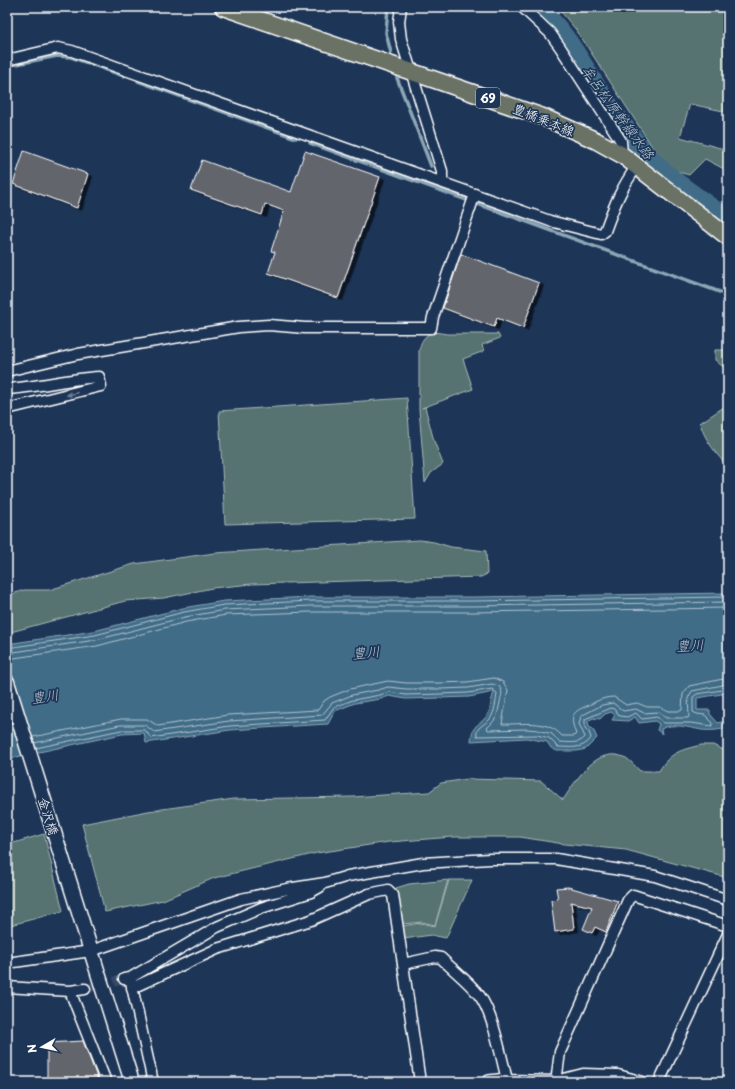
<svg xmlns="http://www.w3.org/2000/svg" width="735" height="1089" viewBox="0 0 735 1089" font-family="'Playpen Sans','Klee One',sans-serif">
	<defs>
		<filter id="shadow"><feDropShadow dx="4.5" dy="2.5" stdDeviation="0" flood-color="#0009"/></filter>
	</defs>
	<rect width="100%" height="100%" fill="#1d3557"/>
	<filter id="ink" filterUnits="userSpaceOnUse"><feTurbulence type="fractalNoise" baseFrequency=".025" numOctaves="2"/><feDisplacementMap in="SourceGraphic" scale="8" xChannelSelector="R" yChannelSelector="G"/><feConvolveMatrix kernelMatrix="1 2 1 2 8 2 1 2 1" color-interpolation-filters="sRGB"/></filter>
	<g filter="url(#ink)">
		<path fill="#567371" stroke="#aab9b8" d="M 557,7 L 728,7 L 728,112 L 690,104 L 680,137 L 720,148 L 728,153 L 728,171 L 705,159 L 689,175 L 676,171 L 657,154 L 577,31 Z
			M 434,332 L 447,334 L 498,334 L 500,338 L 482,345 L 484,351 L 463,359 L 473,389 L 422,408 L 425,407 L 434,441 L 443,464 L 431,473 L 425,483 L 419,409 L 419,351 C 421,341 424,335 434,332 Z
			M 715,350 L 728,350 L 728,371 L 715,360 Z
			M 407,398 L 415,519 L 225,524 L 219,411 Z
			M 728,401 L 728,467 C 717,455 704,439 700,423 L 724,407 Z
			M 420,540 L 434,542 L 451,547 L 486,551 L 487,574 L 481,577 L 252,584 L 212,588 L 164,598 L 125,601 L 7,633 L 7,596 L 24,590 L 49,590 L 134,564 L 215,553 Z
			M 701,745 L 713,745 L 728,752 L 728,878 L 626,850 L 564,844 L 520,837 L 453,837 L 389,842 L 317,853 L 214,878 L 163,900 L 105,912 L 82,824 L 148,811 L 234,799 L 353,797 L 429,792 L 441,783 L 468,779 L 541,781 L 563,800 C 577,779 597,744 626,758 C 631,761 636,767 640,771 L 659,771 C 670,752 681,750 701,745 Z
			M 44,834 L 63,911 L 7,926 L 7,845 Z
			M 448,880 L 435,925 L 422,922 L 402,924 L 396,888 L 409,884 Z
			M 449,880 L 472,880 L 446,938 L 431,935 L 404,939 L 402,926 L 421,923 L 435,926 Z"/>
		<path fill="#416c87" stroke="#8da7b7" d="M 728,593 L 728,693 L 697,698 L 697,710 L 710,710 L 710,714 L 718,723 L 728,720 L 728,728 C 719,730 711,731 702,730 C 689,728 673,722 661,729 L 662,734 L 657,730 L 659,724 L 655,721 L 639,723 L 635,717 L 628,721 L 612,720 L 615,715 L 611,712 L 605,714 L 600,719 L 593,718 L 588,721 L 589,727 L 593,729 L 597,738 L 586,749 L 577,751 L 557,751 L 551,748 L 547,742 L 527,738 L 471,741 C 472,722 481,726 488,714 C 491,708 491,699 494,692 L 469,697 L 440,698 L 406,699 L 389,696 L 381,699 L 355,703 L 335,711 L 328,724 L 230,730 L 146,743 L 144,733 L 122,734 L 7,759 L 7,644 L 94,631 L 183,608 L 224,601 L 311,597 L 474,597 Z"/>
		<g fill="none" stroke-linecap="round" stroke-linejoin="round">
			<path stroke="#b3c4cf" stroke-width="1" d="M 7,648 L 95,635 L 184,612 L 224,605 L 311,601 L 474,601 L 728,597
				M 7,653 L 96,640 L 185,617 L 225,610 L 311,606 L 474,606 L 728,602
				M 7,659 L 97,646 L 186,622 L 226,615 L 311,612 L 474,612 L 728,608
				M 33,737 L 121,719 L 147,719 L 158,726 L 228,715 L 318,710 L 324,701 L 330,697 L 350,689 L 388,681 L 406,683 L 440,683 L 467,682 L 494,678 L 503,682 L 508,690 L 502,724 C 522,725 546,718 562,736 L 574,736 L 576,734 C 566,709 579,711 595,702 C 601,699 607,697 614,697 L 626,705 L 637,703 L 647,707 L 660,707 L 668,711 L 680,711 L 682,710 L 683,694 L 689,686 L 728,678
				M 34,743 L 120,725 L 145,725 L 154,732 L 229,721 L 322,715 L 332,703 L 352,695 L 378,690 L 388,687 L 406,689 L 440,689 L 468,688 L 492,684 L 499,686 C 504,693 501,695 500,702 C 497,715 498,718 487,728 L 488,730 L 527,729 L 538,730 L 552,734 L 559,742 C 567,742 579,745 585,737 L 579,724 L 581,716 L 602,705 L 613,703 L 623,711 L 636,709 L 644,713 L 658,712 L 666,718 L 688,718 L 689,716 L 688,698 L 692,691 L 728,684
				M 36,748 L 121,730 L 145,730 L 151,738 L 230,726 L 325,720 L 334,707 L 353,700 L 380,695 L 389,692 L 406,695 L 440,694 L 468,693 L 492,689 L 497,693 C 496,701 495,712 490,719 C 485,725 475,727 477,736 L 537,735 L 549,738 L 558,747 C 570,747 583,750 591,738 L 589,732 L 585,728 L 585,719 L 611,708 L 614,709 L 620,716 L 627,717 L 636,713 L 642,719 L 657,717 L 664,723 L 691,723 L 712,726 L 713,723 L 705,715 L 697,714 L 693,712 L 693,697 L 697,694 L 728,689"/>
			<path stroke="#8da7b7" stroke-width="3.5" d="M 388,7 L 386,33 L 391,53
				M 7,66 L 57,56 L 71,57 L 124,76
				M 397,78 L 431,166
				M 138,81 L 296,138
				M 310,143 L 728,295"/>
			<path stroke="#416c87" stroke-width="20" d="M 537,7 C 565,32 579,59 598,90 C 612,111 627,132 643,151 C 666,179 700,199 728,220"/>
		</g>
		<path fill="#63656d" stroke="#fff" filter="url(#shadow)" d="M 24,151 L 88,174 L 77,208 L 13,184 Z
			M 305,151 L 380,177 L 338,298 L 268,273 L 275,252 L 271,251 L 284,211 L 265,204 L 262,215 L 191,190 L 202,160 L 291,192 Z
			M 461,254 L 539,283 L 523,328 L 497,318 L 494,327 L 443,308 Z
			M 568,887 L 618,901 L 606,932 L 595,927 L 592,933 L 583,929 L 592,907 L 571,902 L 574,929 L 555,932 L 551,900 L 558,899 L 556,888 Z
			M 83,1041 L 99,1082 L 47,1082 L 47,1043 Z"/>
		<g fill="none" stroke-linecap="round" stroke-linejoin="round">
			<path stroke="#344968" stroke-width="10" stroke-dasharray="10 5" stroke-linecap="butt" d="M 85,989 L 124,979"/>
			<defs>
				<path id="minor" d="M 401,7 L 399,22 L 401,39 L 442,171 L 442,182
					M 522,7 L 550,33 L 560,47 L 621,141 L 622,155
					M 7,60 L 58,48 L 72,51 L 550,221 L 601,234 L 605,231 C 614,206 621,188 637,166
					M 7,371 L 78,354 L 239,327 L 269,325 L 305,328 L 431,328 L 433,317 L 475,194
					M 7,389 C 38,387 68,379 99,377 L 101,386 L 7,409
					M 7,963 L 91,951 L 241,899 L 287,889 L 325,883 L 348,876 L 423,863 L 490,859 L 556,859 L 655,876 L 728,900
					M 403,964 L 435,957 L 441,958 C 453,970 468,981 479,995 C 493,1013 501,1056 507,1080 L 556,1081 L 583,1074 L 618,1075 L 643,1082
					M 124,979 L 130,978 L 217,927 L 261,908 L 311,892 L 320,887
					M 131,982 L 153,1082
					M 7,987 L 70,991 L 85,989
					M 132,988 L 217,949 L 311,920 L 369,894 L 388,890 L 393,895 L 420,1082
					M 70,991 L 106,1082
					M 556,1082 L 560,1052 L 628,900 L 633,895 L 728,926
					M 659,1082 L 728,934"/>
				<path id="tertiary" d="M 489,1082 L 507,1080 L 508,1082"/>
				<path id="secondary" d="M 7,682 L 132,1082"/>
				<path id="primary" d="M 223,7 L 543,117 L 595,140 L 622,155 L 728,237"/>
			</defs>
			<use href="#minor" stroke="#fff" stroke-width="13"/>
			<use href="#tertiary" stroke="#fff" stroke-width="16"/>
			<use href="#secondary" stroke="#fff" stroke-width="17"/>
			<use href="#primary" stroke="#fff" stroke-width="19"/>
			<use href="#minor" stroke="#1d3557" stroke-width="10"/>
			<use href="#tertiary" stroke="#1d3557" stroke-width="13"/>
			<use href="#secondary" stroke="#1d3557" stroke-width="14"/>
			<use href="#primary" stroke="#6a7165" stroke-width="16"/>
		</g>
		<defs><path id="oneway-solid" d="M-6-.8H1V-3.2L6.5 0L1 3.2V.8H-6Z"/></defs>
		<use fill="#6c7c92" href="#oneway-solid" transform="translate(72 394) rotate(167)"/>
	</g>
	<g text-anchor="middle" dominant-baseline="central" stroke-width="3.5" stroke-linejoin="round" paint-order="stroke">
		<rect fill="#1d3557" stroke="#bbc2cd" stroke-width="1" x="476" y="88" width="24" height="20" rx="3"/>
		<g font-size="12" font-weight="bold" fill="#fff">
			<text x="488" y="98">69</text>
		</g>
		<g font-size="13" fill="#fff" stroke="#1d3557">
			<text transform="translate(544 119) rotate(22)">豊橋乗本線</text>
			<text transform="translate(49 816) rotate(73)">金沢橋</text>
		</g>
		<g font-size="14" font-style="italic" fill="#b3c4cf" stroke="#1d3557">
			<text transform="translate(618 112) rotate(54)">牟呂松原幹線水路</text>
			<text transform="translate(690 645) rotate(-3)">豊川</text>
			<text transform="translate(366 652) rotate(-5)">豊川</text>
			<text transform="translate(45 696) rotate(-9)">豊川</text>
		</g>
	</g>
	<rect width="735" height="1089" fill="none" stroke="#1d3557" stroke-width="24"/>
	<rect x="12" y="12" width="711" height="1065" fill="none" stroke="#fff" stroke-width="1.5" filter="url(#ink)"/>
	<g transform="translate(42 1047) rotate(261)" stroke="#1d3557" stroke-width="3" paint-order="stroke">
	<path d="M0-3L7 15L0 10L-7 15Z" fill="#ffffff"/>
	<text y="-6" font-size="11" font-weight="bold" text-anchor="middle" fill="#ffffff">N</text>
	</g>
</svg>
